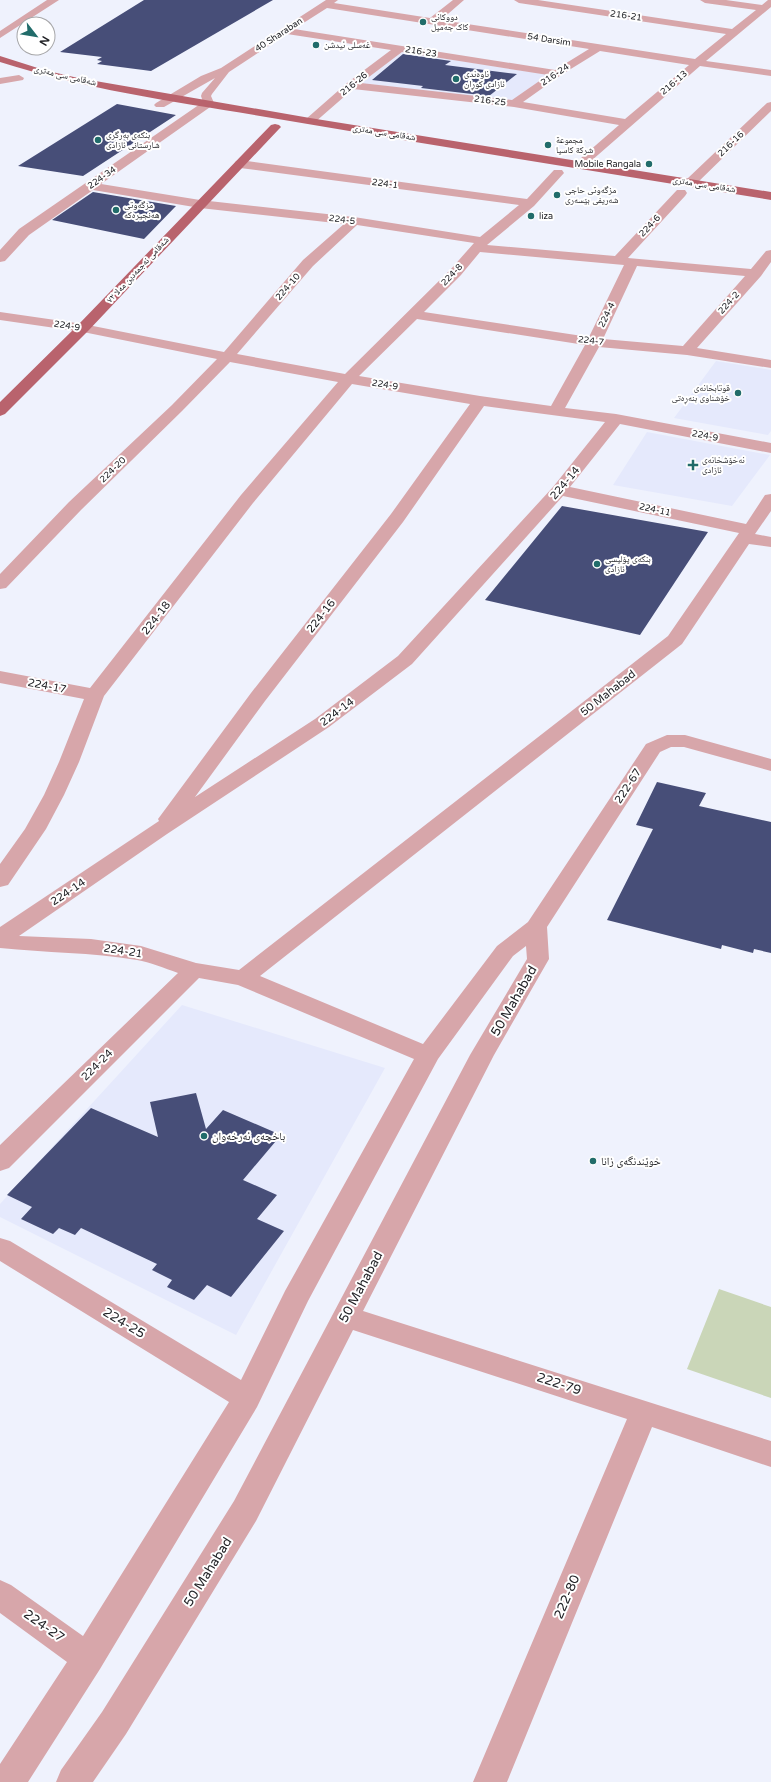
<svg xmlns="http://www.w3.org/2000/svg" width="771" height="1782" viewBox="0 0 771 1782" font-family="'Varela Round','Noto Naskh Arabic',sans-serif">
	<rect width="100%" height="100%" fill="#eff2fd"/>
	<path fill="#e5e9fc" d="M 402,52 L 550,75 L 511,102 L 361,83 Z
		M 716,361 L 771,370 L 771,431 L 768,435 L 674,418 Z
		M 647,432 L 770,455 L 732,506 L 613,485 Z
		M 182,1005 L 385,1068 L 236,1335 L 0,1217 L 0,1204 Z"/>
	<path fill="#cad6b8" d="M 719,1289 L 771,1307 L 771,1398 L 687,1369 Z"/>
	<path fill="#474e78" d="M 144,0 L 273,0 L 151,71 L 97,64 L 102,61 L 97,60 L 102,57 L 60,52 Z
		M 403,54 L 451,61 L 445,65 L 517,74 L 489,96 L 421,88 L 423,86 L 372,80 Z
		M 117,104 L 176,115 L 83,176 L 18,166 Z
		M 93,192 L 176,206 L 144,239 L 52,220 Z
		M 562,506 L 708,532 L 640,635 L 485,600 Z
		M 657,782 L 706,793 L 699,806 L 771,822 L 771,953 L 754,949 L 753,953 L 722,945 L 721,949 L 607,920 L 653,829 L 636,825 Z
		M 196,1093 L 206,1129 L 223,1110 L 281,1135 L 243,1180 L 277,1195 L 257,1219 L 284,1231 L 231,1297 L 207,1285 L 194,1300 L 167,1287 L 172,1280 L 152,1270 L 157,1264 L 81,1228 L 75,1235 L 59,1228 L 53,1234 L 21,1219 L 32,1207 L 7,1195 L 91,1108 L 158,1137 L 150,1102 Z"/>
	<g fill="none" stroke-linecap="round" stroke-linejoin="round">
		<path fill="#d7a6aa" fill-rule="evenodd" d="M 47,0 L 59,0 L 0,38 L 0,31 Z
			M 326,0 L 338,0 L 334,3 L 430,18 L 453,0 L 464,0 L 441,20 L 695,59 L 726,34 L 519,3 L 514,0 L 538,0 L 732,29 L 756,10 L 705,3 L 700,0 L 726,0 L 762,5 L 768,0 L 771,0 L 771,7 L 706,61 L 771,70 L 771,76 L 700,66 L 583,168 L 575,168 L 573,165 L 619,125 L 514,107 L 353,89 L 314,123 L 306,123 L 304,121 L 306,119 L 347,83 L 391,50 L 287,34 L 229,72 L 212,94 L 211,96 L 214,103 L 213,105 L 101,184 L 200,200 L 354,217 L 480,237 L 519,205 L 240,168 L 236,167 L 234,164 L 236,161 L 240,160 L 527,199 L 554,170 L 562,170 L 564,173 L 534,206 L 487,245 L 615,256 L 677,190 L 685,190 L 687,193 L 685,196 L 628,258 L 751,269 L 766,251 L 771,250 L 771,262 L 761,276 L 697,348 L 771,360 L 771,368 L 687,355 L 599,347 L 565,408 L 616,414 L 771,443 L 771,453 L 620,424 L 570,487 L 746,524 L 765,495 L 771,494 L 771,511 L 755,534 L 771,537 L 771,547 L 749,544 L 682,644 L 260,976 L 423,1044 L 497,946 L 528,922 L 646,744 L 667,735 L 685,735 L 771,759 L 771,771 L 684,747 L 671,747 L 660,752 L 547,927 L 549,959 L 494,1055 L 363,1311 L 771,1441 L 771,1467 L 652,1427 L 507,1782 L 473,1782 L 627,1419 L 353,1330 L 256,1521 L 126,1734 L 93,1782 L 56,1782 L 61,1770 L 102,1712 L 234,1501 L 470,1055 L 527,959 L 526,946 L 513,956 L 438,1059 L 308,1301 L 257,1407 L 100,1669 L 28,1782 L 0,1782 L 0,1764 L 67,1662 L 0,1613 L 0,1580 L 11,1585 L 83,1636 L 229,1402 L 0,1261 L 0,1238 L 10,1241 L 241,1380 L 285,1291 L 414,1059 L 238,985 L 199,978 L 9,1168 L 0,1171 L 0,1145 L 178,973 C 164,968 150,962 137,960 C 91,952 46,953 0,948 L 0,927 L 159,821 L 158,819 L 161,815 L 251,693 L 391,514 L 470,404 L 352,384 L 253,503 L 104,696 L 79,762 L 64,795 L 46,829 L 8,885 L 0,887 L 0,864 L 25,829 L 44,795 L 59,762 L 84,699 L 0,683 L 0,671 L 90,688 L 241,495 L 338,382 L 230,362 L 182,411 L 81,510 L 6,588 L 0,589 L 0,574 L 69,502 L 172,405 L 217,359 L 83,332 L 0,320 L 0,312 L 83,324 L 224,352 L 303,260 L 344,224 L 200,208 L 93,190 L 29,235 L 5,261 L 0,262 L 0,250 L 19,229 L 203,102 L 201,96 L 202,93 L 215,78 L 164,107 L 156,107 L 154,105 L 156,103 L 201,76 L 221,68 ZM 327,8 L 589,49 L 555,70 L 294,29 ZM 600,51 L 689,65 L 625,119 L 523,102 L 561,75 ZM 402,52 L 548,75 L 512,100 L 361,83 ZM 357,225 L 474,243 L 451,269 L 345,374 L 237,354 L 313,266 ZM 480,252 L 624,265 L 589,337 L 424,312 L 461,275 ZM 637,266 L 745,276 L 683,346 L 603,339 ZM 417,319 L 585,345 L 551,406 L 480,396 L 359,376 ZM 484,406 L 605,422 L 553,487 L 398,656 L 315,719 L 195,797 L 265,701 L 403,522 ZM 563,496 L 739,533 L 668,636 L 239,970 L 196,963 L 141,946 L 91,939 L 19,936 L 167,834 L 329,727 L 412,664 Z
			M 19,75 L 24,78 L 23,80 L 0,84 L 0,78 Z
			M 771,102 L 771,111 L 695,185 L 687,185 L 685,182 L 687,179 L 767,103 Z"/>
		<path fill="#b9636d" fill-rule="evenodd" d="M 0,56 L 44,70 L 78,78 L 310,118 L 771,192 L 771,200 C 607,173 442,147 278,119 C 185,103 90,91 0,62 Z
			M 275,124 L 279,125 L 281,127 L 279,129 L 88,331 L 5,414 L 0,416 L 0,402 L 78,325 L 271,125 Z"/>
	</g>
	<g fill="#216c6a" stroke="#fff" stroke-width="1.5">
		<circle cx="423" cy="22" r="4"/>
		<circle cx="316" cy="45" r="4"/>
		<circle cx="456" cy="79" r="4"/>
		<circle cx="98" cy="140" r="4"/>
		<circle cx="548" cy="145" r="4"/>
		<circle cx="649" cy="164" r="4"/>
		<circle cx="557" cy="195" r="4"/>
		<circle cx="116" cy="210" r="4"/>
		<circle cx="531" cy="216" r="4"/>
		<circle cx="738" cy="393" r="4"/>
		<path d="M691 459h4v4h4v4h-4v4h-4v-4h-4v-4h4z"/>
		<circle cx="597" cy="564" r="4"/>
		<circle cx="204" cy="1136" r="4"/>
		<circle cx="593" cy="1161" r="4"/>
	</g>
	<g text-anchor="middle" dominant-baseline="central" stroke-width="4" stroke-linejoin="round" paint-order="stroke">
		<g font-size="9" fill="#222327" stroke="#fff">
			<text transform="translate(626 16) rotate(8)">216-21</text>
			<text transform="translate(279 35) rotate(-33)">40 Sharaban</text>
			<text transform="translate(549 40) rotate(9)">54 Darsim</text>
			<text transform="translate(421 52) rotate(9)">216-23</text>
			<text transform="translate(555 75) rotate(-34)">216-24</text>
			<text transform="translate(65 76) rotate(13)">شەقامی سی مەتری</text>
			<text transform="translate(674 83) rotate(-41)">216-13</text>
			<text transform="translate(354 84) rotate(-39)">216-26</text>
			<text transform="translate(490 101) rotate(7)">216-25</text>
			<text transform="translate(384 133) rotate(9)">شەقامی سی مەتری</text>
			<text transform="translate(731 144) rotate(-44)">216-16</text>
			<text transform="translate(102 178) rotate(-35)">224-34</text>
			<text transform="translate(385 184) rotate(8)">224-1</text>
			<text transform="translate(704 185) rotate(9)">شەقامی سی مەتری</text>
			<text transform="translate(342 220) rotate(7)">224-5</text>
			<text transform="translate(650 226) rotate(-47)">224-6</text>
			<text transform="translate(138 270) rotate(-47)">شەقامی نەجمەدین مەلا ٧٢</text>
			<text transform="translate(452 275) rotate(-46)">224-8</text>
			<text transform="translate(288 287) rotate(-49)">224-10</text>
			<text transform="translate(729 303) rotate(-48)">224-2</text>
			<text transform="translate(607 315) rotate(-64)">224-4</text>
			<text transform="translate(67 326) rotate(9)">224-9</text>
			<text transform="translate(591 341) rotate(7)">224-7</text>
			<text transform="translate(385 385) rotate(9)">224-9</text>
			<text transform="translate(705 436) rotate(11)">224-9</text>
			<text transform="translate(113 470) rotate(-44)">224-20</text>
			<text transform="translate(655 510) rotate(12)">224-11</text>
		</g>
		<g font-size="9" fill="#222327" stroke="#fff" text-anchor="start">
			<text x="431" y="17">دووکانی<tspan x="431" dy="10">کاک جەمیل</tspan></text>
			<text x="324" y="45">غەسلی ئیدشن</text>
			<text x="464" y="74">ناوەندی<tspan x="464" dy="10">ئازادی کوڕان</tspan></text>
			<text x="106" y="135">بنکەی بەرگری<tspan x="106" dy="10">شارستانی ئازادی</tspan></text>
			<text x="556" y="140">مجموعة<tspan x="556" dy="10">شرکة کاسیا</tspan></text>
			<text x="641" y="164" text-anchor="end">Mobile Rangala</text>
			<text x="565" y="190">مزگەوتی حاجی<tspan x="565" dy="10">شەریفی بێسەری</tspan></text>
			<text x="124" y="205">مزگەوتی<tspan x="124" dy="10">ھەنجیرەکە</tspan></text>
			<text x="539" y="216">liza</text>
			<text x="730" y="388" text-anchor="end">قوتابخانەی<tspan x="730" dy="10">خۆشناوی بنەڕەتی</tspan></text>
			<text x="702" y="460">نەخۆشخانەی<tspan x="702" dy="10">ئازادی</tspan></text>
			<text x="605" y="559">بنکەی پۆلیسی<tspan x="605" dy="10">ئازادی</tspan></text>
		</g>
		<g font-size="11" fill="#222327" stroke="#fff">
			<text transform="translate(565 483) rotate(-50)">224-14</text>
			<text transform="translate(321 616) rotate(-52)">224-16</text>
			<text transform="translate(156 618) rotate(-52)">224-18</text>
			<text transform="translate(47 686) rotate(11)">224-17</text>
			<text transform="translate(608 693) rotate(-38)">50 Mahabad</text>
			<text transform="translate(337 712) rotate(-37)">224-14</text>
			<text transform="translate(628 786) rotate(-57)">222-67</text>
			<text transform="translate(68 892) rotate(-34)">224-14</text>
			<text transform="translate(123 951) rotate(9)">224-21</text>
			<text transform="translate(97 1065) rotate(-45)">224-24</text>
		</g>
		<g font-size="11" fill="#222327" stroke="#fff" text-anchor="start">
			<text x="212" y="1136">باخچەی ئەرخەوان</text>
			<text x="601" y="1161">خوێندنگەی زانا</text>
		</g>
		<g font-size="13" fill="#222327" stroke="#fff">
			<text transform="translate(514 1001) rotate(-60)">50 Mahabad</text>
			<text transform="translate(361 1287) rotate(-62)">50 Mahabad</text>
			<text transform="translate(124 1323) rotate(31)">224-25</text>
			<text transform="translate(559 1384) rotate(18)">222-79</text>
			<text transform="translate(208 1572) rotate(-58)">50 Mahabad</text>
			<text transform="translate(567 1597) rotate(-67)">222-80</text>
			<text transform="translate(44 1626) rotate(35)">224-27</text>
		</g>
	</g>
	<g transform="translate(36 36) rotate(121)"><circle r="19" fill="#ffffff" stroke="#a7a7a9"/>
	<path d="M0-3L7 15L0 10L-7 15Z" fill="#216c6a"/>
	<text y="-6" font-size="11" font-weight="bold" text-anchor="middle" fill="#222327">N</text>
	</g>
</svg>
